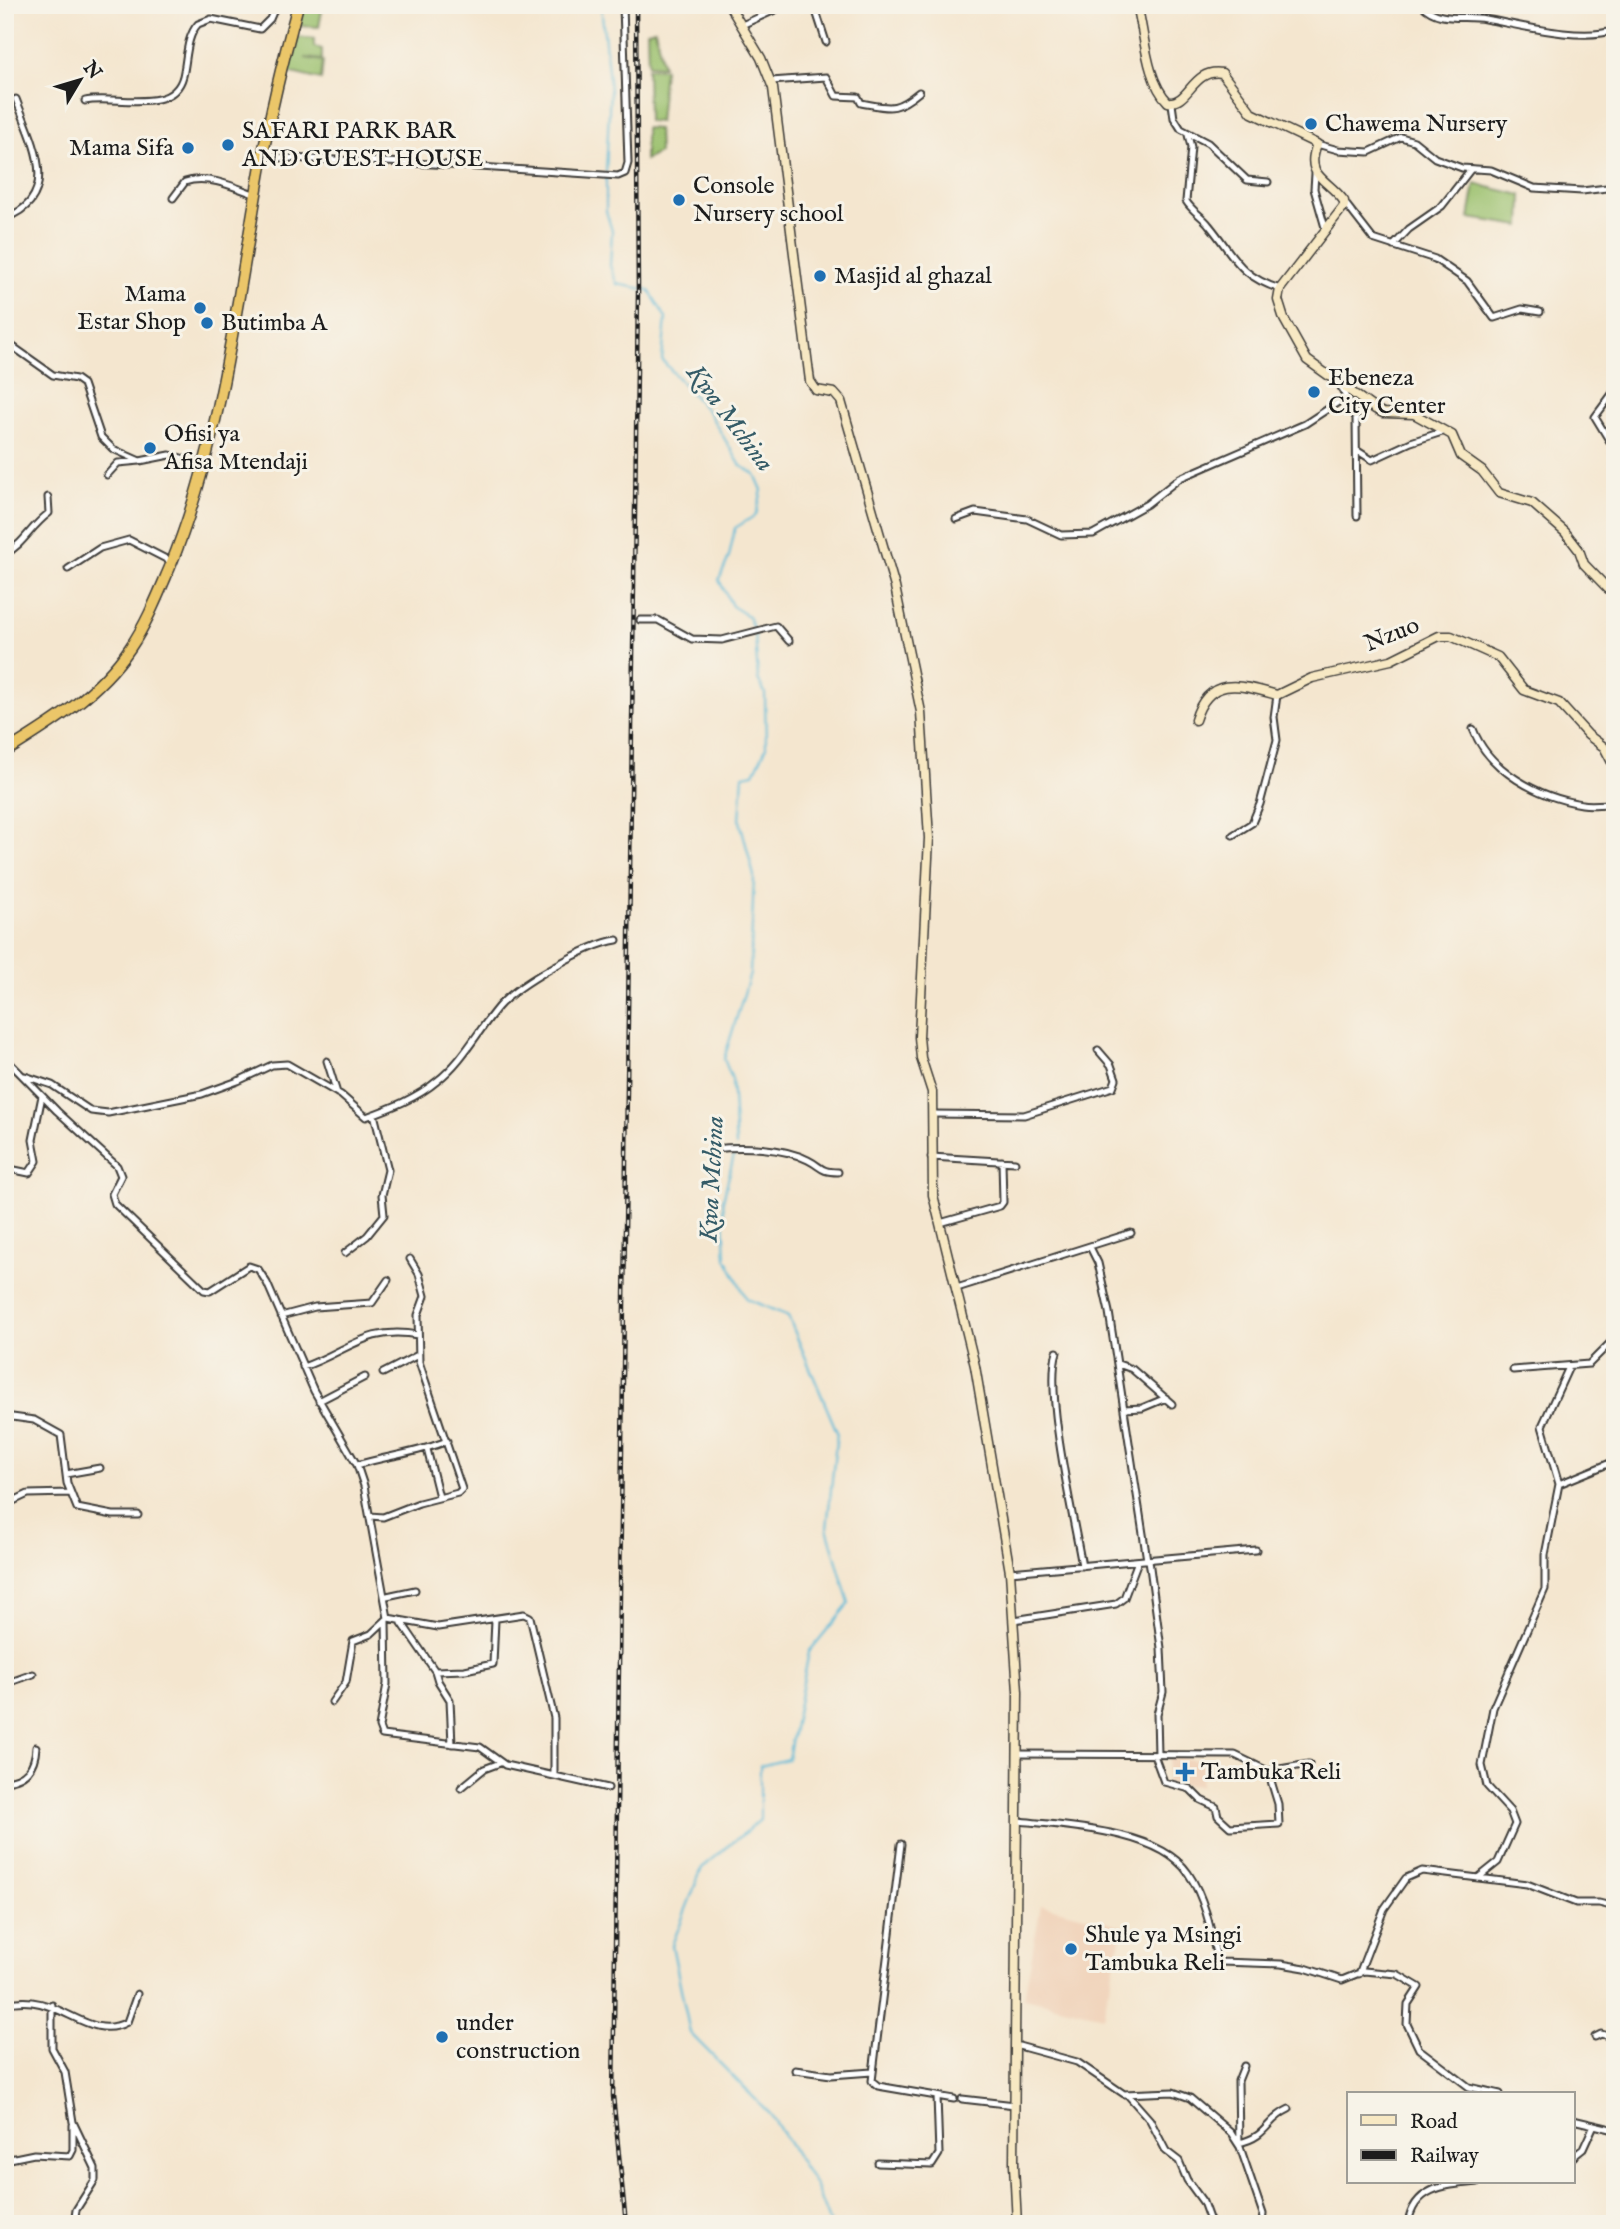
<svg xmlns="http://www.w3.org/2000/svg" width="1620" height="2229" viewBox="0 0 1620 2229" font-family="'IM FELL English',serif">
	<rect width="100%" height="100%" fill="#f7f3e8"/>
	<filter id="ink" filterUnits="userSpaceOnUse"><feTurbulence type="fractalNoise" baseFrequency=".0143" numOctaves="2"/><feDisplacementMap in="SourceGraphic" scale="14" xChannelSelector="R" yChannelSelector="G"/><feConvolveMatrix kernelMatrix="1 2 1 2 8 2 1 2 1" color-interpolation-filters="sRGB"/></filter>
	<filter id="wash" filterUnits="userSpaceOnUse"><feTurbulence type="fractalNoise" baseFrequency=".00686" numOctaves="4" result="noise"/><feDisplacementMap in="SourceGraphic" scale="28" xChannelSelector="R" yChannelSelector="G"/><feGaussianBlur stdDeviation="1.57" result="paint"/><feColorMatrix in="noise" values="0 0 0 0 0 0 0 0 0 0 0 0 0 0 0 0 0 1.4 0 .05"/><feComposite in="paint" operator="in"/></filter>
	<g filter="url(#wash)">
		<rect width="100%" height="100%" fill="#f4e6cf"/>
		<path fill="#f1d5bd" d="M 1169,1757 L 1203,1761 L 1200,1786 L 1166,1783 Z
			M 1041,1905 L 1123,1926 L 1103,2016 L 1024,1998 Z"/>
		<path fill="#9ac06c" stroke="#5b6e44" stroke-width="2" d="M 304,5 L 323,5 L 319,27 L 299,26 Z
			M 655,29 L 663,66 L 648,65 L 647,31 Z
			M 296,37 L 314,39 L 314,47 L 322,49 L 322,60 L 305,58 L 323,61 L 321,80 L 288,72 Z
			M 647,68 L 664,69 L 659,122 L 648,121 Z
			M 645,128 L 658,129 L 659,153 L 645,160 Z
			M 1475,184 L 1522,195 L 1521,226 L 1469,218 Z"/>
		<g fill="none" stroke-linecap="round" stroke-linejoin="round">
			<path stroke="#59b9d8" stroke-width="2" d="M 601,5 L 610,90 L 606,172
				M 606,177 L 606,211 L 612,231 L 610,266 L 617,284 L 649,290 L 666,318 L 662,360 L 709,413 L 741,466 L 755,474 L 762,490 L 756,515 L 735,528 L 729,557 L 719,580 L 732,606 L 748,616 L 753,628
				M 736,1146 L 732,1079 L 724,1059 L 750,974 L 754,876 L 740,821 L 743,775 L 754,773 L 766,748 L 765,693 L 758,679 L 755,634
				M 735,1151 L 723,1200 L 726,1258 L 747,1299 L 788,1316 L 837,1432 L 827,1528 L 849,1603 L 809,1652 L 788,1759 L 760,1766 L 760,1820 L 702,1868 L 672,1945 L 690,2033 L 771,2115 L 815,2185 L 830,2224"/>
		</g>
	</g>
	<g filter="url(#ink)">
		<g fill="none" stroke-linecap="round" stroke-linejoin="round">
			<defs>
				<path id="street" d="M 814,5 L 826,42
					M 1422,5 C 1439,23 1463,15 1485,19 C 1519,25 1581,42 1615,30
					M 742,25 L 786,5
					M 771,81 L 826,77 L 836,96 L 858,97 L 861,103 C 890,108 895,112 919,92
					M 85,101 C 113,94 173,116 183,76 C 187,60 186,37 198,24 L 211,19 L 260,29 L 270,19 L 276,5
					M 1172,104 L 1174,118 L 1181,129 L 1208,143 L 1247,180 L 1268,182
					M 1188,135 L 1191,147 L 1186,201 C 1192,211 1202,216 1209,225 C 1234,255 1238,276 1280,289
					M 1317,144 L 1338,150 L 1369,152 L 1401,137 L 1414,141 L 1435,158 L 1462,168 L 1491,170 L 1534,188 L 1582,191 L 1615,187
					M 262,157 L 433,164 L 618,176 L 625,173 L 628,163 L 623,5
					M 1315,174 L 1314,189 L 1326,231
					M 173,198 L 185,182 C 207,174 235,187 256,195
					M 1345,203 L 1373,239 L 1435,259 L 1467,281 L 1494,318 L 1522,309 L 1540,312
					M 5,218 C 64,197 31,139 16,99
					M 1393,246 L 1409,229 L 1442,206 L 1471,169
					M 5,341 L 53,375 L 76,379 L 83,384 L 101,437 L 113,449 L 140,461 L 170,455 L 204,464
					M 1340,385 L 1356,418 L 1357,516
					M 1615,390 L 1595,417 L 1615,450
					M 1358,451 L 1372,460 L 1411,442 L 1445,431
					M 107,475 L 118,463 L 140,461
					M 956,519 L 975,512 L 1027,519 L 1061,535 L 1093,534 L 1147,504 L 1180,478 L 1305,424 L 1346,397
					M 5,554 C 24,544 30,527 49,513 L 48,497
					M 68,569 L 100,548 L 129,540 L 172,562
					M 640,620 L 658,620 L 692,639 L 722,640 L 776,626 L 789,641
					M 1473,729 C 1489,771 1538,797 1582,804 C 1593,806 1604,803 1615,805
					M 1233,835 L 1252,823 L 1260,804 L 1277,740 L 1274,717 L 1277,695
					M 5,1058 L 57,1111 L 117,1166 L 121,1176 L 112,1194 L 115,1204 L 204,1290 L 210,1291 L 249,1266 L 258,1269 L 267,1283 L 314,1391 L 357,1465 L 364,1486 L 388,1618 L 371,1634 L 353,1641 L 346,1682 L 332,1702
					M 327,1061 L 337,1093
					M 25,1076 L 52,1085 L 91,1111 L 108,1113 L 202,1094 L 238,1081 L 272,1065 L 287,1064 L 341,1095 L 366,1117 C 391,1108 417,1098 437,1081 C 463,1061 477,1032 498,1007 C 517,985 588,944 617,940
					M 933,1114 L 1024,1115 L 1113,1087 L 1116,1079 L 1111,1065 L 1098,1050
					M 714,1149 C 742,1146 783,1147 808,1160 C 822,1167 820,1172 838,1172
					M 931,1157 L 1015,1162
					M 5,1168 L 29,1173 L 37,1161 L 33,1140 L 42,1096
					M 940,1223 L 1000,1206 L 1003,1202 L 1002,1161
					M 1090,1247 L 1098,1263 L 1109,1312 L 1147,1560
					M 345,1253 L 367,1236 L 384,1215 L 382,1195 L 388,1170 L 374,1114
					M 957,1288 L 1131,1233
					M 281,1316 L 315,1307 L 372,1303 L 388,1280
					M 1057,1352 C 1044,1392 1074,1519 1082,1566
					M 1118,1364 L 1132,1369 L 1172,1404
					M 303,1367 C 347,1352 367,1325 418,1335
					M 1513,1370 L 1589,1364 L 1615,1338
					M 383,1373 L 418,1355
					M 319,1401 L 365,1377
					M 1124,1409 L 1142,1408 L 1166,1398
					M 5,1416 L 34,1420 L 61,1435 L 67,1483 L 77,1508 L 113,1515 L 138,1515
					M 427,1449 L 439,1497
					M 357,1465 C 387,1456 418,1453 447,1441
					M 66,1474 L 100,1468
					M 1559,1484 L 1615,1461
					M 5,1505 L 28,1494 L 70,1493
					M 370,1516 L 383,1517 L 419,1503 L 458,1493 L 462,1489 L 419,1362 L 418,1315 L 425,1296 L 419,1274 L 410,1259
					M 1149,1560 L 1161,1648 L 1163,1692 L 1157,1714 L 1158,1755
					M 1010,1572 L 1256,1550
					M 387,1596 L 415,1590
					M 388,1618 L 438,1627 L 524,1614 L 530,1617 L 554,1718 L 554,1774
					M 1014,1620 L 1116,1604 L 1124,1598 L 1138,1561
					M 386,1621 L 387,1684 L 379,1727 L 382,1735 L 480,1747 L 505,1765 L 608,1788
					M 402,1623 L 435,1671 L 438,1681 L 450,1700 L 452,1744
					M 435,1671 L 465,1670 L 493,1664 L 495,1620
					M 5,1684 L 33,1674
					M 1018,1754 L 1235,1755 L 1268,1771 L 1309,1764
					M 1154,1755 L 1164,1782 L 1190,1789 L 1201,1800 L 1216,1807 L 1218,1816 L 1230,1827 L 1279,1824 L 1278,1804 L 1268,1771
					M 5,1781 C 26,1779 35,1767 36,1747
					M 461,1788 L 484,1769 L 500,1763
					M 1018,1821 C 1065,1826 1159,1830 1188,1873 C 1205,1898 1211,1930 1217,1959 L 1221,1962 L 1281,1964 L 1305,1968 L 1342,1980 L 1364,1971 L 1397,1974 L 1419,1987 L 1408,2004 L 1407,2024 L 1419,2049 L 1469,2087 L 1500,2094
					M 901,1844 L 872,2081 L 878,2086 L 954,2099
					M 1478,1878 L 1498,1862 L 1515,1824 L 1510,1811 L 1487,1786 L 1482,1765 L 1493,1708 L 1545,1589 L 1545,1555 L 1559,1484 L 1542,1426 L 1569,1367
					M 1359,1974 L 1384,1909 L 1406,1878 L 1422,1871 L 1527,1884 L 1576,1903 L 1599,1903 L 1615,1907
					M 5,2004 C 58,1989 86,2044 127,2022 L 137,1994
					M 52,2005 L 52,2048 L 65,2072 L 73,2122 L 95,2168 L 95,2180 L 76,2210 L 74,2224
					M 1595,2037 L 1601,2034 L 1615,2038
					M 1015,2045 L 1077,2062 L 1124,2094 L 1173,2092 L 1190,2098 L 1231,2133 L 1240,2147 L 1263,2214 L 1262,2224
					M 795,2070 L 831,2075 L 872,2072
					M 1127,2094 L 1150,2120 L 1166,2151 L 1179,2161 L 1187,2180 L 1203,2202 L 1211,2224
					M 962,2099 L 1015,2105
					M 1573,2120 L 1615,2130
					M 1239,2143 C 1269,2136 1265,2120 1289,2109
					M 1239,2144 L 1238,2081 L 1244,2066
					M 1573,2157 L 1583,2149 L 1594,2125
					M 5,2160 L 34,2154 L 70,2156 L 73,2150 L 73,2125
					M 878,2163 L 932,2165 L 939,2154 L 937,2096
					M 1408,2224 C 1414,2186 1446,2185 1478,2182"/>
				<path id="secondary" d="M 729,5 L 761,58 L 773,88 L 810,381 L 816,390 L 834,393 L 841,401 L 895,587 L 921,712 L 929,838 L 919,1037 L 921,1058 L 932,1092 L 933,1195 L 975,1366 L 1010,1572 L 1018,1692 L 1014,2165 L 1017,2224
					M 1137,5 C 1145,35 1146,80 1168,102 C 1189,105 1192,68 1222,73 L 1252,113 L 1317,144 C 1304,177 1327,178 1344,201 L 1344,206 L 1280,289 L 1278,300 L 1284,319 L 1307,360 L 1375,409 L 1383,413 L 1414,414 L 1452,435 L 1461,456 L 1482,471 L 1499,493 L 1532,503 L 1565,532 L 1579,550 L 1584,564 L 1615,596
					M 1195,720 C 1209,674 1241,685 1277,695 L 1312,678 L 1391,660 L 1439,636 L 1451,636 L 1498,657 L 1524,690 L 1559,703 L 1588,735 L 1604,747 L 1615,768"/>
				<path id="highway" d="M 5,752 C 52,723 99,694 130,648 C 147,623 158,595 170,567 C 223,437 237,297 262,160 C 271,108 284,56 298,5"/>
			</defs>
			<use href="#street" stroke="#3c3a37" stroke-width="9"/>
			<use href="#secondary" stroke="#3c3a37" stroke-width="11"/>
			<use href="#highway" stroke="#3c3a37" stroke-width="13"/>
			<use href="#street" stroke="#fff" stroke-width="5"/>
			<use href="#secondary" stroke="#f7e8c3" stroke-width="8"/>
			<use href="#highway" stroke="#ebc669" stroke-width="10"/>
			<defs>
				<path id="rail" d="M 626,2224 L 613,2096 L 638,294 L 636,5"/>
			</defs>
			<use href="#rail" stroke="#1c1c1c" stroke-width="4.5"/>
			<use href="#rail" stroke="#f7f3e8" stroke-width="2" stroke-dasharray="5" stroke-linecap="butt"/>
		</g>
	</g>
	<g fill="#1f6fb2" stroke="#f7f3e8" stroke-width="2.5">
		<circle cx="1311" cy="124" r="7"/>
		<circle cx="228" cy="145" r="7"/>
		<circle cx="188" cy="148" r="7"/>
		<circle cx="679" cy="200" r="7"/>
		<circle cx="820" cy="276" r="7"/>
		<circle cx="200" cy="308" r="7"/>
		<circle cx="207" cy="323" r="7"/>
		<circle cx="1314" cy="392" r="7"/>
		<circle cx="150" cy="448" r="7"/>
		<path d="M1181.5 1761.5h7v7h7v7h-7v7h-7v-7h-7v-7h7z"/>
		<circle cx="1071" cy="1949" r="7"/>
		<circle cx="442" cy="2037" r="7"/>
	</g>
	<g text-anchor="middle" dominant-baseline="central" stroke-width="6" stroke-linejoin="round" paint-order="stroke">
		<g font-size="24" fill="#1c1c1c" stroke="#f7f3e8" text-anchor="start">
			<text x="1325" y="124">Chawema Nursery</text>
			<text x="242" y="131">SAFARI PARK BAR<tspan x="242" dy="28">AND GUEST HOUSE</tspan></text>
			<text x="174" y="148" text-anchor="end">Mama Sifa</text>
			<text x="693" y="186">Console<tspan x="693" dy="28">Nursery school</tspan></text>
			<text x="834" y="276">Masjid al ghazal</text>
			<text x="186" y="294" text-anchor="end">Mama<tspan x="186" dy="28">Estar Shop</tspan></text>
			<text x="221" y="323">Butimba A</text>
			<text x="1328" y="378">Ebeneza<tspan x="1328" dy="28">City Center</tspan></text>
			<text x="164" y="434">Ofisi ya<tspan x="164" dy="28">Afisa Mtendaji</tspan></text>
			<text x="1201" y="1772">Tambuka Reli</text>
			<text x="1085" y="1935">Shule ya Msingi<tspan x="1085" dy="28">Tambuka Reli</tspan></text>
			<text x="456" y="2023">under<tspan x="456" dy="28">construction</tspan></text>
		</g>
		<g font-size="24" fill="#1c1c1c" stroke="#f7f3e8">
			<text transform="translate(1392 635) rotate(-22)">Nzuo</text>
		</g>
		<g font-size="26" font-style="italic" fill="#345b67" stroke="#f7f3e8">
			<text transform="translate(730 418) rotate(53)">Kwa Mchina</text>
			<text transform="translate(712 1179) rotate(-87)">Kwa Mchina</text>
		</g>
	</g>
	<rect width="1620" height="2229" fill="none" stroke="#f7f3e8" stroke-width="28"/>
	<rect x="1347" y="2092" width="228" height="91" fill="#f7f3e8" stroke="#9f9d96" stroke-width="2"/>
	<rect x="1361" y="2115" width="35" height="10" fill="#f7e8c3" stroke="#9f9d96" stroke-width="2"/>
	<text x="1410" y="2128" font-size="21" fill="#1c1c1c">Road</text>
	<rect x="1361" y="2150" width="35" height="10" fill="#1c1c1c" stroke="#9f9d96" stroke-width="2"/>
	<text x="1410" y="2162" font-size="21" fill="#1c1c1c">Railway</text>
	<g transform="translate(80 80) rotate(52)" stroke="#f7f3e8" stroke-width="5" paint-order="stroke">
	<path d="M0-5L12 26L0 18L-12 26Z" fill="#1c1c1c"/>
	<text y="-10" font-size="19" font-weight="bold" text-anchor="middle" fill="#1c1c1c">N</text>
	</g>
</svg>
